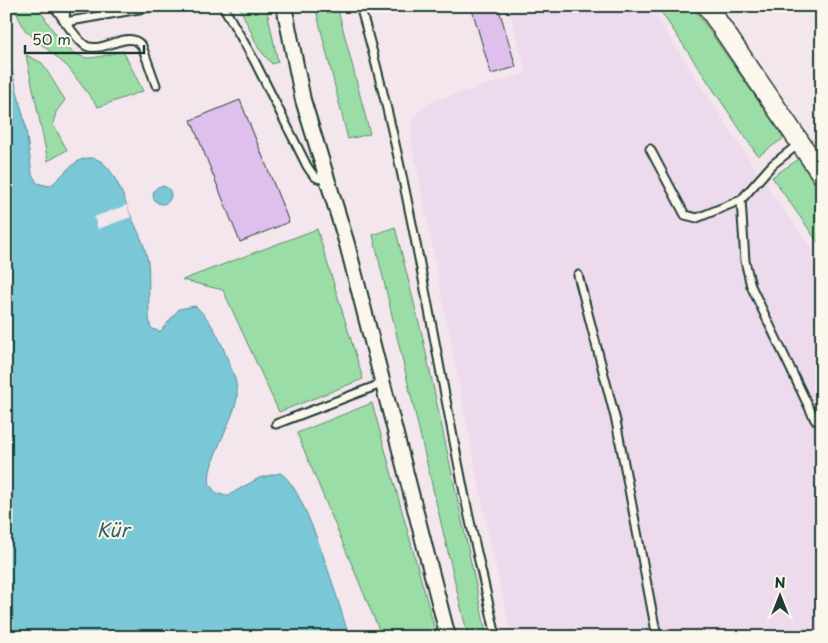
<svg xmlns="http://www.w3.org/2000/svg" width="828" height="643" viewBox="0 0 828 643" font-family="'Playpen Sans',sans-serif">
	<rect width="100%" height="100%" fill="#f3e6ec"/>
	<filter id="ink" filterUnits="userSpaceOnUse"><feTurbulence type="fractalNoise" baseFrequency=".02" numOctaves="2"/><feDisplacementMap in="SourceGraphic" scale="10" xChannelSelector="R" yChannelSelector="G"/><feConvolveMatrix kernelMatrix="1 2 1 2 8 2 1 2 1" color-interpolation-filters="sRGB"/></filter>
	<g filter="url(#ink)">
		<path fill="#eddaec" d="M 508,6 L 649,6 L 772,194 L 822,263 L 822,637 L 512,637 L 491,545 L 411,139 L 411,121 L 420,110 L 435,100 L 527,73 Z"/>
		<path fill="#9bdda7" stroke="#5d8d6e" d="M 13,6 L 37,6 C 49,23 65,56 88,58 C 99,58 113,53 123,51 L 143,91 L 98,107 L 68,67 L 25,30 Z
			M 239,6 L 266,6 L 278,62 L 272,64 L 259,49 Z
			M 315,6 L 337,6 L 370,134 L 348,139 Z
			M 657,6 L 692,6 L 784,138 L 758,156 Z
			M 26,55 L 42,63 L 65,100 L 56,112 L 53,124 L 67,150 L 48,161 Z
			M 799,159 L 822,192 L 822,248 L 772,177 Z
			M 395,227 L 423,339 L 487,637 L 468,637 L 373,235 Z
			M 317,229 L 363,379 L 279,412 L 223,290 L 182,280 Z
			M 372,403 L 437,637 L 382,637 L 297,433 Z"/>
		<path fill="#7ac7d8" stroke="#569096" d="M 6,47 L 25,123 L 32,174 L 37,183 L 49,186 C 62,179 71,159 89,158 C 112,156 124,200 131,216 C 138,232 146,246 148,263 C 150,277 147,318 151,328 L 160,332 L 179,309 L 195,306 C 208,316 218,335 224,350 C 229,365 239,381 237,398 C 234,420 204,466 210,485 L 216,493 L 227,496 L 259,478 L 280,473 C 305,485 340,607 349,637 L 6,637 Z
			M153 195a9 9 0 1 1 18 0a9 9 0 1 1-18 0Z"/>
		<path fill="#f3e6ec" d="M 127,205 L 131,217 L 98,229 L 94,217 Z"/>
		<path fill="#dfbfeb" stroke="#1f3d34" d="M 471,6 L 498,6 L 516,67 L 491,74 Z
			M 240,100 L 289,222 L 240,242 L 191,120 Z"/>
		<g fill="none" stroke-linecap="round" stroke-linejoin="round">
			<defs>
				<path id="lane" d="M 54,6 L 65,22 L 156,6
					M 66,6 L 65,22 C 71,29 78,41 86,46 C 105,54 128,28 142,46 L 156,85
					M 223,6 L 254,60 L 307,166 C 313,175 315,180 326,179
					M 360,6 C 408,172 433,343 468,512 C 477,553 487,595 496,637
					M 800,143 L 772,165 L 741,200 L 745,261 L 751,286 L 815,420
					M 650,149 L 685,215 L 697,218 L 741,200
					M 578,275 L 616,421 L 657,637
					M 276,424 L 381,384"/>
				<path id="street" d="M 284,6 L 303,100 L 347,244 L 448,637"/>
				<path id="secondary" d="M 707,6 L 822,175"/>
			</defs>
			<use href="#lane" stroke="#1f3d34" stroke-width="11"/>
			<use href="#street" stroke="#1f3d34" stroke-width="18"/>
			<use href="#secondary" stroke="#1f3d34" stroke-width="22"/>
			<use href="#lane" stroke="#fbf7ec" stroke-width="7"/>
			<use href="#street" stroke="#fbf7ec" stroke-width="14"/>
			<use href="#secondary" stroke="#fbf7ec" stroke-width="19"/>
		</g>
	</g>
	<g text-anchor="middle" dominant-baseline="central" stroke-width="4" stroke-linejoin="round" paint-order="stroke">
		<g font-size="19" font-style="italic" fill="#36605d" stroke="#fbf7ec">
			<text x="113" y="529">Kür</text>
		</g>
	</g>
	<rect width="828" height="643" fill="none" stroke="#fbf7ec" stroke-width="25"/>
	<rect x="12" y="12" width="803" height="618" fill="none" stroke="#1f3d34" stroke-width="2" filter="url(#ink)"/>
	<g transform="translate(780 596)" stroke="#fbf7ec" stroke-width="4" paint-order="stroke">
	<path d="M0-4L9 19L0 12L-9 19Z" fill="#1f3d34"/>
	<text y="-8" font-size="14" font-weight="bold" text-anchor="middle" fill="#1f3d34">N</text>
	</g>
	<path d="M25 45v8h119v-8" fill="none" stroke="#1f3d34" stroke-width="2.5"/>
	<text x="32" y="45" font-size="15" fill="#1f3d34" stroke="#fbf7ec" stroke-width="4" paint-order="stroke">50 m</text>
</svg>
